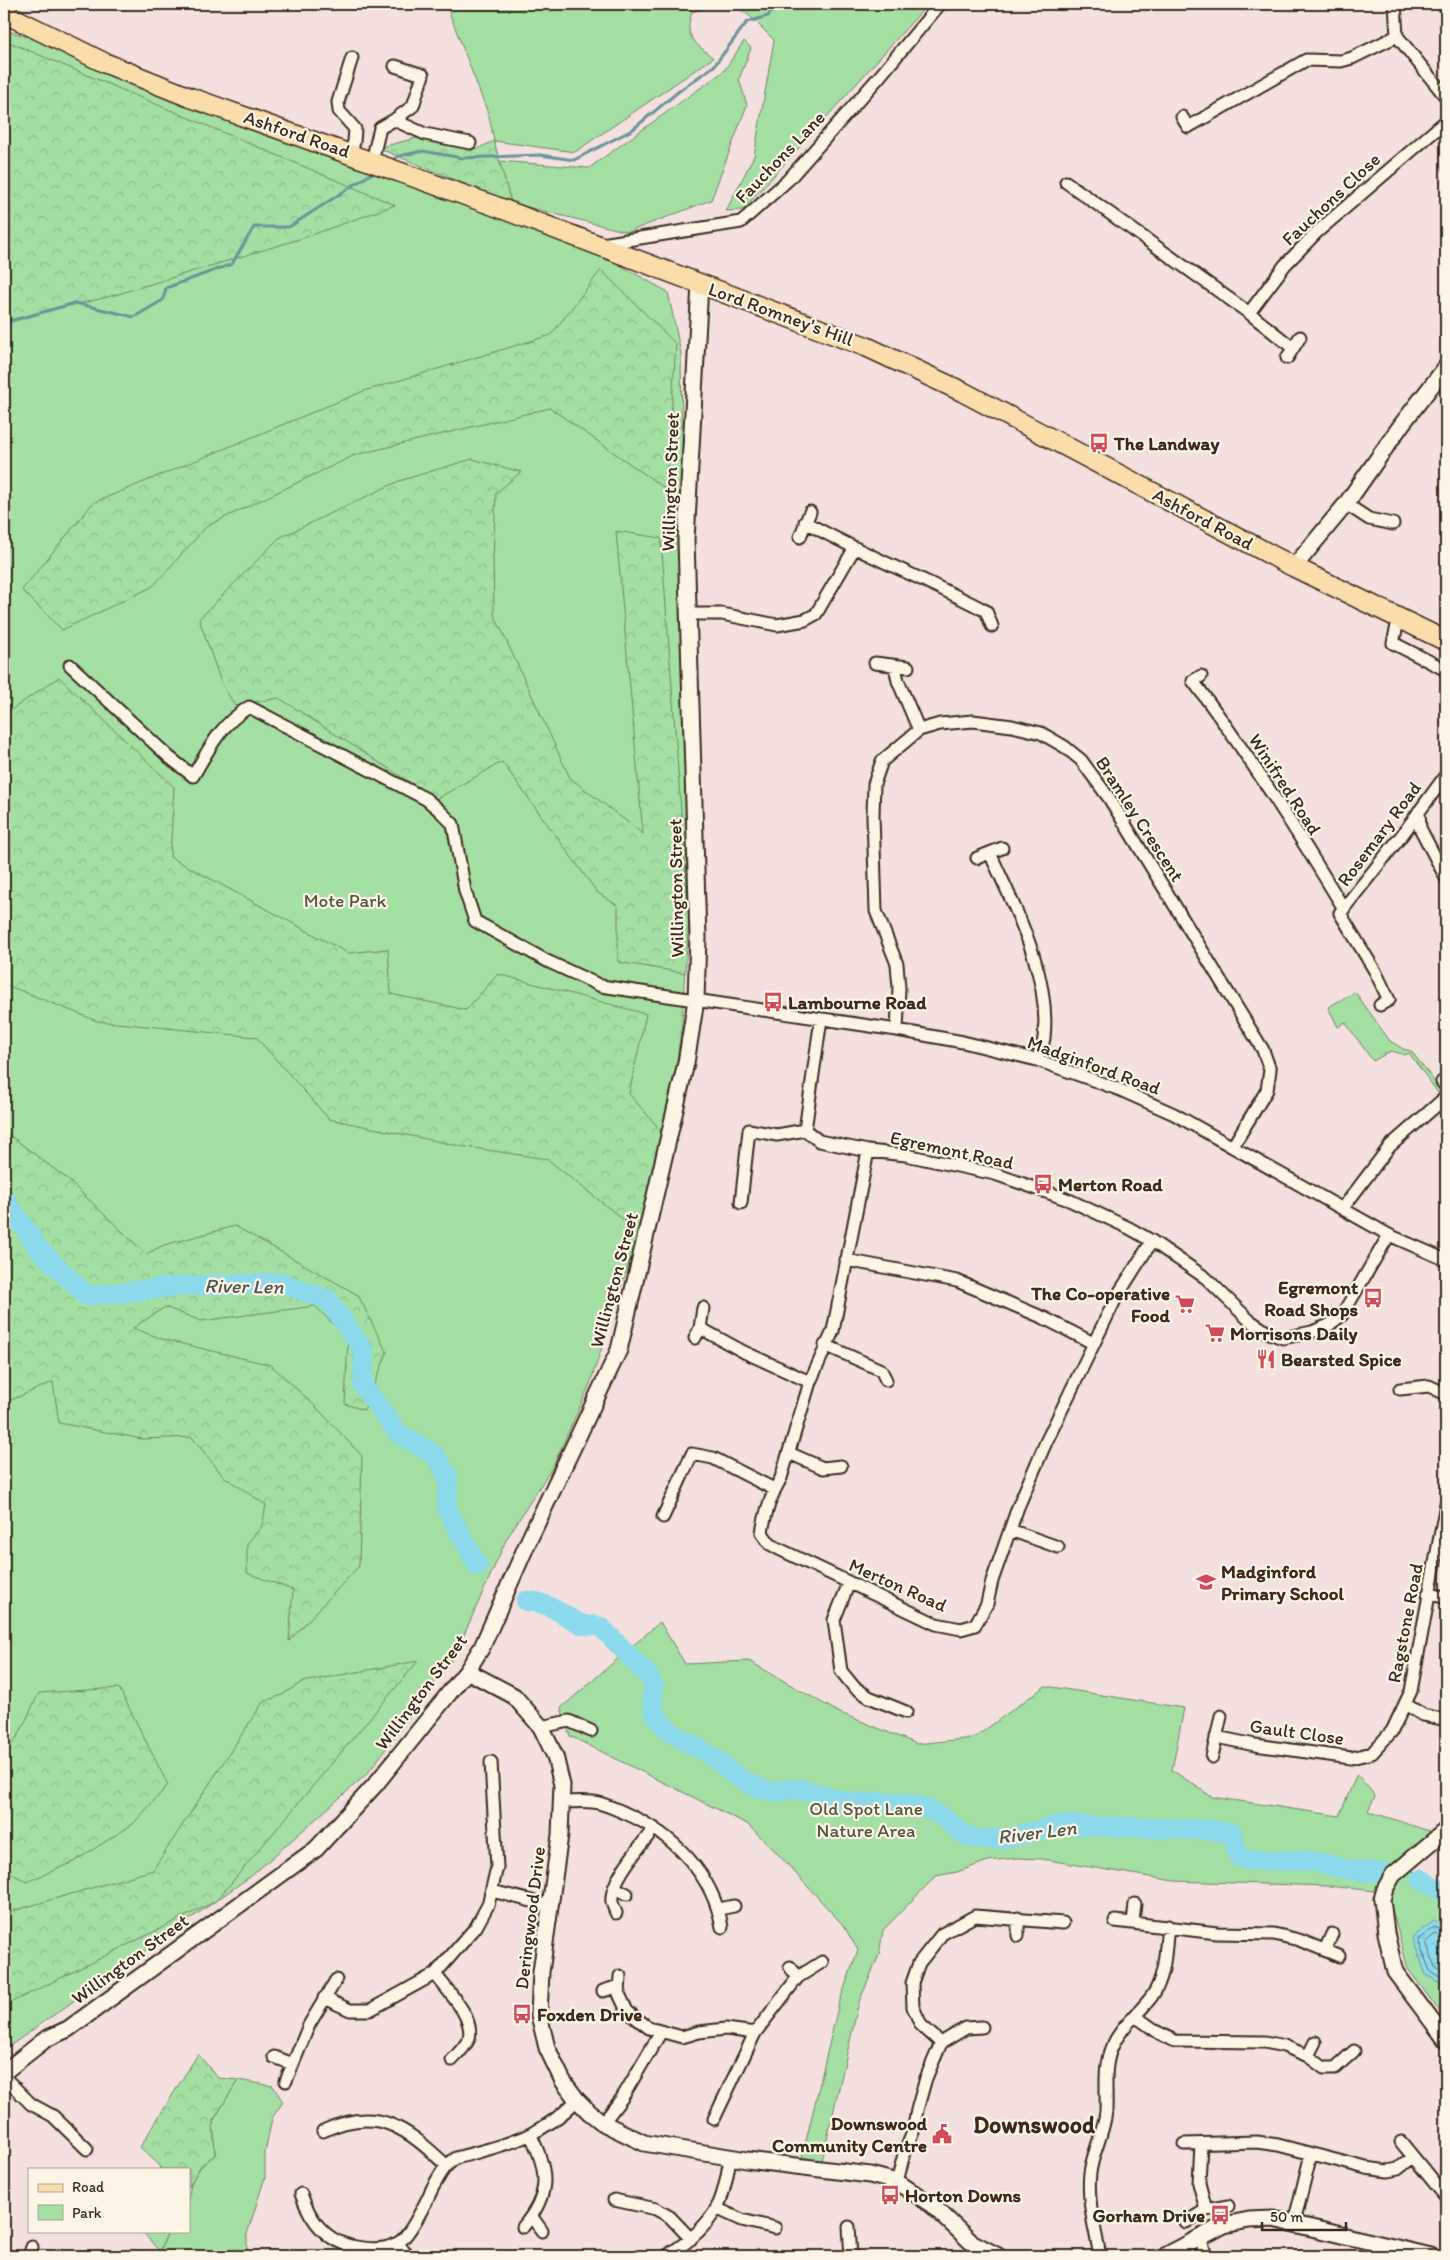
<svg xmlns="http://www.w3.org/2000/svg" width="1450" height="2260" viewBox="0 0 1450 2260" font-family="Itim,sans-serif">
	<defs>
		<pattern id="forest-crowns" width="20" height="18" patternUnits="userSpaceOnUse" patternTransform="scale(1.25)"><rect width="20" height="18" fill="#a4dfa4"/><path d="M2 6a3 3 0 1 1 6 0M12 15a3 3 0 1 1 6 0" fill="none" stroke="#8ec08d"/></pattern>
		<pattern id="water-ripples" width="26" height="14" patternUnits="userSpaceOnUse" patternTransform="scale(1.25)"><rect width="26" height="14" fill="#8cdaec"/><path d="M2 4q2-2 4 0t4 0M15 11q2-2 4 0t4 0" fill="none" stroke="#7abbca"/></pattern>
	</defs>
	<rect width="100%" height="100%" fill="#f3e0df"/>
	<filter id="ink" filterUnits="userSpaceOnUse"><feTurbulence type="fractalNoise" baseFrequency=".02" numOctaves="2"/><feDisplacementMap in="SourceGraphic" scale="10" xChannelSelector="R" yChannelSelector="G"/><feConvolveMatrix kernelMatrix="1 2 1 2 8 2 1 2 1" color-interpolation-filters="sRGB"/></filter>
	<g filter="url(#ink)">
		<path fill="#a4dfa4" stroke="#708461" d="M 446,4 L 715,4 L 692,12 C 683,38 695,42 713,58 L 575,152 L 494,141 L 489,116 Z
			M 733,4 L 928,4 L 743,210 L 726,211 L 754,156 L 774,40 L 752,18 Z
			M 4,30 L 56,45 L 323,156 L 472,203 L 616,263 L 668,292 L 681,354 L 688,911 L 682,1023 L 674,1082 L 639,1232 L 590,1384 L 553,1466 L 507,1538 L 455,1655 L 368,1773 L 251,1876 L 4,2050 Z
			M 744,41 L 751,48 L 739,79 L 747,105 L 711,200 L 628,232 L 511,203 L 499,161 L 589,168 L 724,71 Z
			M 1355,992 L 1390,1041 L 1403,1049 L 1411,1051 L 1441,1090 L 1438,1093 L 1409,1053 L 1405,1055 L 1391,1051 L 1373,1061 L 1345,1022 L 1338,1027 L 1328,1007 Z
			M 660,1622 L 685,1664 L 749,1661 L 838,1712 L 917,1744 L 974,1738 L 1045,1686 L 1184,1708 L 1172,1770 L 1212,1797 L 1339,1816 L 1357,1774 L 1375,1796 L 1368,1811 L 1441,1835 L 1407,1869 L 1424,1875 L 1446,1889 L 1446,2020 L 1408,1969 L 1390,1902 L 1393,1883 L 1384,1892 L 1328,1886 L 1174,1881 L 1042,1859 L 1017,1858 L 988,1861 L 957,1872 L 936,1876 L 883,1930 L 879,1955 L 859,2002 L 820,2169 L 800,2166 L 839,2003 L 858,1950 L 843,1925 L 776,1852 L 747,1824 L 570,1736 L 561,1708 Z
			M 238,2080 L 273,2086 L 283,2102 L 272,2118 L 265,2153 L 265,2177 L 247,2234 L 247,2256 L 168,2256 L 160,2252 L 168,2231 L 189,2231 C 189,2197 183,2177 215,2155 L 213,2121 Z"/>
		<path fill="url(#forest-crowns)" stroke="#708461" d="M 4,40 L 395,205 L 303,238 L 108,297 L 4,321 Z
			M 416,138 L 477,149 L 494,141 L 511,203 L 378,148 Z
			M 601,270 L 676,344 L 666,489 L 550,408 L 355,455 L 207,526 L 152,587 L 62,630 L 22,590 L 93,503 L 364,391 L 551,335 Z
			M 472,459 L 521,472 L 496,493 L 493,559 L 494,614 L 570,778 L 643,834 L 616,531 L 661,538 L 689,920 L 685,973 L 618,962 L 618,906 L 597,892 L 502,762 L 436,799 L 279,698 L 235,706 L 221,682 L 199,619 L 279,538 L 399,481 Z
			M 59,677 L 174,787 L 170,857 L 348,953 L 388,949 L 391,994 L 466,1010 L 498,974 L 646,1014 L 629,1094 L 665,1135 L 639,1232 L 547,1159 L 460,1146 L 329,1119 L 256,1037 L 97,1021 L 4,984 L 4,715 Z
			M 4,1131 L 66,1178 L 146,1254 L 164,1245 L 235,1226 L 358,1295 L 387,1353 L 364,1410 L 345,1404 L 348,1339 L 315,1306 L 201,1321 L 165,1307 L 133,1328 L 162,1339 L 271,1365 L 318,1409 L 362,1456 L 359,1566 L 289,1641 L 293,1590 L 247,1573 L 247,1544 L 262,1526 L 266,1505 L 223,1476 L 192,1437 L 142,1439 L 59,1423 L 53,1382 L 4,1403 Z
			M 418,1661 L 216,1901 L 4,2006 L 6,1913 L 153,1870 L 263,1702 L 282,1695 L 302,1682 Z
			M 119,1688 L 168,1785 L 133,1824 L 75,1861 L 27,1882 L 4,1869 L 4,1756 L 19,1734 L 39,1693 Z
			M 198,2054 L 218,2078 L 238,2080 L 213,2121 L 215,2155 L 201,2165 L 189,2187 L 189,2169 L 159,2169 L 160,2166 L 140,2147 Z
			M 142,2231 L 168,2231 L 160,2252 Z"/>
		<path fill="url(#water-ripples)" stroke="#6c949a" d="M 1434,1921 L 1446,1927 L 1446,1986 L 1426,1975 L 1412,1937 Z"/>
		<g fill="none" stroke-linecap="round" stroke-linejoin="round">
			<path stroke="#5b7070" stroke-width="1" d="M 1446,1931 L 1434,1927 L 1418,1940 L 1430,1971 L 1446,1981
				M 1446,1937 L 1435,1934 L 1426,1942 L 1435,1967 L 1446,1973"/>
			<path stroke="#6c949a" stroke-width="3" d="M 394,159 L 399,156 L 423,151 L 462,158 L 540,155 L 574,160 L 632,130 L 679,91 L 714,66 L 747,22 L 768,16 L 778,4
				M 4,323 L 75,303 L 134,317 L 163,300 L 166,288 L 232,264 L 254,227 L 289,227 L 374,172"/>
			<path stroke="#8cdaec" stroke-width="20" d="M 4,1198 L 39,1249 L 87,1296 L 183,1286 L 282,1283 L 328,1300 L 364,1351 L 363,1386 L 399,1434 L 435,1455 L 448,1476 L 447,1509 L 478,1566
				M 526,1601 C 549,1601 563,1616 583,1625 C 590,1627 595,1623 602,1628 L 648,1675 L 654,1686 C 652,1696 651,1705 656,1715 C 667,1733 686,1741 703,1751 C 728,1766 740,1786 771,1791 C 779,1793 788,1789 797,1789 C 815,1791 831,1800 849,1802 C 869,1804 889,1800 909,1804 C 919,1806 932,1809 941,1816 C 953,1824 959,1835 975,1838 C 1006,1844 1034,1829 1064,1825 L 1208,1830 L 1232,1833 L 1238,1856 L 1246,1860 L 1312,1861 L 1351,1870 L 1385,1873
				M 1421,1879 L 1446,1894"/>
			<defs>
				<path id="minor" d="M 1395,4 L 1397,36 L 1446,97
					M 1182,117 L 1188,127 L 1306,60 L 1341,61 L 1352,58 L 1397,36
					M 394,120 L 425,134 L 470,143
					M 350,153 L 354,142 L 355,129 L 339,111 L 338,102 L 352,58
					M 372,161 L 380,128 L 394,120 L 413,106 L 423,75 L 395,66
					M 1066,182 L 1249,313 L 1293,348
					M 602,244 L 741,222 L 788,180 L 880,76 L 940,4
					M 1249,313 L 1285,265 L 1317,232 L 1446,121
					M 1287,358 L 1300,337
					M 1346,504 L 1369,519 L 1393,524
					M 805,522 C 864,555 927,580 986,611 L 992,626
					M 800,537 L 810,512
					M 690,614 L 722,614 L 777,625 L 805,620 L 816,614 L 854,549
					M 1399,617 L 1393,643 L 1446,670
					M 875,663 L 908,667
					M 70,665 L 169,757 L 193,776 C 211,746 219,726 249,707 L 426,799 L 439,810 L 453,824 L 465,891 L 475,921 L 547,961 L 601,986 L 897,1030 L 963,1042 L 1037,1060 L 1118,1089 L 1174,1114 L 1389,1235 L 1446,1260
					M 895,666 L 898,681 L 919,730
					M 1201,676 L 1193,681 C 1248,753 1297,831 1344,909
					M 1419,811 L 1420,828 L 1446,878
					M 990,853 C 1015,909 1051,974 1044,1038 C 1043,1045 1039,1053 1037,1060
					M 977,858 L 1002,848
					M 1380,1005 L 1389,1000 L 1375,971 L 1340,913 L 1402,835 L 1446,775
					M 897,1030 L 899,988 L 897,964 L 876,911 L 873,815 L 874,784 L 882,761 L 919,730 L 940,724 L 973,721 L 1012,726 L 1041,733 L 1065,747 L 1081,760 L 1109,798 L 1263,1050 L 1270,1070 L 1267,1090 L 1233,1146
					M 1442,1082 L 1446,1086
					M 805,1130 L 819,1141 L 868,1151 L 906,1155 L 995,1174 L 1069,1200 L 1129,1228 L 1152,1241 L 1206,1278 L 1249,1320 L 1267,1332 L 1283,1338 L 1312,1332 L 1329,1325 L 1342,1315 L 1389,1235
					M 805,1130 L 821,1019
					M 868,1151 L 833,1331 L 810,1382 L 781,1478 C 771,1495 765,1513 762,1533 L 770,1544 L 779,1549 L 936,1624 L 961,1629 L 975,1625 L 987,1604 L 992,1581 L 1018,1507 L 1046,1442 L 1116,1298 L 1152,1241
					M 741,1203 L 749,1130 L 777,1135 L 805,1130
					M 1343,1208 L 1390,1146 L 1446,1097
					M 846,1260 L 957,1281 L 1044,1318 L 1093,1343
					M 700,1328 L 744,1352 L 810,1382
					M 695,1338 L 700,1328 L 703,1308
					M 825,1345 L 881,1370 L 886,1380
					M 1400,1389 L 1429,1386 L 1446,1394
					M 789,1453 L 823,1468 L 841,1466
					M 663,1517 L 692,1454 L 713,1458 L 774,1489
					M 1010,1530 L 1058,1547
					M 849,1583 L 834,1620 L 841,1671 L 854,1687 L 869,1697 L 906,1712
					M 1428,1594 L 1446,1597
					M 1405,1704 L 1423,1715 L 1446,1720
					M 541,1727 L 569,1721 L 591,1731
					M 1216,1737 L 1255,1745 L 1351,1758 L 1372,1753 L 1392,1731 L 1411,1691 L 1446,1504
					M 1212,1757 L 1221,1716
					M 562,1802 C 572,1802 583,1801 593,1802 C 604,1803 615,1809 625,1813 C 673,1834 713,1874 722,1927
					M 615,1888 L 627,1894
					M 492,1891 L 551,1906
					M 719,1909 L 734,1906
					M 616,1913 C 615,1910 613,1906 612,1902 C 609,1881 642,1845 654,1828
					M 1018,1918 L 1018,1936
					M 1115,1921 L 1217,1933 L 1274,1934 L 1299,1940 L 1339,1956
					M 1133,1922 L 1135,1904
					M 1325,1950 L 1332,1934
					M 790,1967 L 798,1977
					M 435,1974 C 446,1989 475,2018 469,2038 C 466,2046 458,2054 452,2060
					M 620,1976 L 619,1994 L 627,2011 L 649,2028 L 682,2037 L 699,2032 L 726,2029 L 755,2033
					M 603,1991 L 619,1986
					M 324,1998 L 350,2010 L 370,2010 L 435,1974 L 476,1927 L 488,1905 L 497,1867 L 491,1762
					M 1135,2016 L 1159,2033 L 1175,2041 L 1265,2042 L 1284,2046 L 1308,2056 L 1324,2068 L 1335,2068 L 1354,2051
					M 941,2043 L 921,2025 L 913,2007 L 912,1983 L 919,1963 L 942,1934 L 975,1916 L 1063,1923
					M 1308,2056 L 1315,2042
					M 274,2057 L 293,2064
					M 4,2077 L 31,2104 L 53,2116 L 87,2149
					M 286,2081 L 309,2025 L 336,1980
					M 714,2119 L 755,2033 L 798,1977 L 822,1962
					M 603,2123 L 622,2098 L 661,2032
					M 323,2131 C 378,2105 406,2128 446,2165
					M 1401,2142 L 1446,2197
					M 1184,2144 L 1257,2142 L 1278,2145 L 1366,2168 L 1388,2171 L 1398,2169 L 1413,2157
					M 1201,2144 L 1199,2183 L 1206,2210
					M 897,2182 L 904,2154 L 913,2132 L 917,2110 L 926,2078 L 941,2043 L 966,2028 L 982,2027
					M 301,2194 C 310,2219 324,2240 351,2246 C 367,2249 382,2251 396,2244 C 409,2239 427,2200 433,2187 C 440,2175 444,2166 456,2158 C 504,2145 541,2138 577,2100
					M 614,2200 L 656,2209 L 670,2217 L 691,2239
					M 718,2209 L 742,2220 L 775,2228
					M 532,2217 L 542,2231
					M 1186,2222 L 1206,2210 L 1228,2206
					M 1294,2223 L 1311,2154
					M 523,2227 C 550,2195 549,2172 531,2136
					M 849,2227 L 851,2256
					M 1200,2237 L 1206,2256
					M 398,2244 L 408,2256
					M 29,2256 L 32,2247
					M 667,2256 C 674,2250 682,2246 689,2240 C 720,2214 724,2197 730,2158
					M 1100,2256 C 1095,2228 1087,2202 1090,2173 C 1092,2154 1104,2133 1106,2111 C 1107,2089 1103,2067 1112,2047 C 1121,2026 1139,2014 1152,1996 C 1166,1976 1165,1950 1168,1926"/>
				<path id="tertiary" d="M 1294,567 L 1346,504 L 1402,424 L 1446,367
					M 467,1671 L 514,1696 L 541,1727 L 555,1756 L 562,1785 L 560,1835 L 541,1972 L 539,2015 L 547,2048 L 563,2081 L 577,2100 L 589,2112 L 603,2123 L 644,2143 L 747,2160 L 870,2175 L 897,2182 L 932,2205 L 971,2242 L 998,2256
					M 1446,1830 L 1393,1875 L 1385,1889 L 1382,1899 L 1386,1933 L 1395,1972 L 1446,2040
					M 4,2072 L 46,2039 L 68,2029 L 316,1849 L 375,1785 L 467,1671 L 482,1647 L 529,1540 L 619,1350 L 686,1063 L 696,1000 L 698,937 L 686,540 L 700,284
					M 1165,2256 L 1224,2225 L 1249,2220 L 1273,2219 L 1431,2256"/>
				<path id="primary" d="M 4,13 L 105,63 L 189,97 L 492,205 L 867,347 L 963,392 L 1294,567 L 1446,641"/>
			</defs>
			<use href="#minor" stroke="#3b2a1e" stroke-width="15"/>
			<use href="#tertiary" stroke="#3b2a1e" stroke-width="19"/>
			<use href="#primary" stroke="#3b2a1e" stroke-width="22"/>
			<use href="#minor" stroke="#fcf5e5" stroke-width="11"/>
			<use href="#tertiary" stroke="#fcf5e5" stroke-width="15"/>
			<use href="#primary" stroke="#faddab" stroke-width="19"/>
		</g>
	</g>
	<defs>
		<symbol id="bus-bare" viewBox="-9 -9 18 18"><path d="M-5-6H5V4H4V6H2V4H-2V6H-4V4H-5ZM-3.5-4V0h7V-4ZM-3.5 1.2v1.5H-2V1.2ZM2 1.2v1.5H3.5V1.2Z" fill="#d1495b" stroke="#fcf5e5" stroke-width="2.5" paint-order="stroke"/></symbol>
		<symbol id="supermarket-bare" viewBox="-9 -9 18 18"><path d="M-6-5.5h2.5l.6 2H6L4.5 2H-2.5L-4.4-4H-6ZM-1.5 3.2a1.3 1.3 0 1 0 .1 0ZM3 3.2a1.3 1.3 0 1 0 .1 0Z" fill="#d1495b" stroke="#fcf5e5" stroke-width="2.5" paint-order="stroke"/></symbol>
		<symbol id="restaurant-bare" viewBox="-9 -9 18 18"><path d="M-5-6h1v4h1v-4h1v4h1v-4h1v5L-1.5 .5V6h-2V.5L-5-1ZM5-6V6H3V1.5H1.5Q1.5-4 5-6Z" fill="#d1495b" stroke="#fcf5e5" stroke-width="2.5" paint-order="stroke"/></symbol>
		<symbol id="school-bare" viewBox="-9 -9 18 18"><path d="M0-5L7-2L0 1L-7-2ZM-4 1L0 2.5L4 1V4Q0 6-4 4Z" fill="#d1495b" stroke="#fcf5e5" stroke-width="2.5" paint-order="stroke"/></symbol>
		<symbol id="civic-bare" viewBox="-9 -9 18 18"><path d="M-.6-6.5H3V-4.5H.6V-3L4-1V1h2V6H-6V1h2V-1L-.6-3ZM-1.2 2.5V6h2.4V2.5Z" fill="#d1495b" stroke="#fcf5e5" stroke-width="2.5" paint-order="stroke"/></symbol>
	</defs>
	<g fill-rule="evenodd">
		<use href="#bus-bare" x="1085" y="429" width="28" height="28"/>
		<use href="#bus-bare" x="759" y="988" width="28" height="28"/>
		<use href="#bus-bare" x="1029" y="1170" width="28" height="28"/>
		<use href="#bus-bare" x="1359" y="1284" width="28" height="28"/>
		<use href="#supermarket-bare" x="1171" y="1290" width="28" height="28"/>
		<use href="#supermarket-bare" x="1201" y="1319" width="28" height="28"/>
		<use href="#restaurant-bare" x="1252" y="1345" width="28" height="28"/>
		<use href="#school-bare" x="1192" y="1568" width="28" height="28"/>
		<use href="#bus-bare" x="508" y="2000" width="28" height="28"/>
		<use href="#civic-bare" x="928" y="2120" width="28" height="28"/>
		<use href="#bus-bare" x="876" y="2181" width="28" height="28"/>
		<use href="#bus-bare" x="1206" y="2201" width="28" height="28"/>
	</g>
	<g text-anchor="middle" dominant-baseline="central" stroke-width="4.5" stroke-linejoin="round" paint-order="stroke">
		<g font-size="19" fill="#3b2a1e" stroke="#fcf5e5">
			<text transform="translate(297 134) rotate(19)">Ashford Road</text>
			<text transform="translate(780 157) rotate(-46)">Fauchons Lane</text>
			<text transform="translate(1331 199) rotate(-43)">Fauchons Close</text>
			<text transform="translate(781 314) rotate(20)">Lord Romney's Hill</text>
			<text transform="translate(670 482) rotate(-88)">Willington Street</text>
			<text transform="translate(1203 519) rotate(28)">Ashford Road</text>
			<text transform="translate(1285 784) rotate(57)">Winifred Road</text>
			<text transform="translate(1140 819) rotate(57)">Bramley Crescent</text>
			<text transform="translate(1379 834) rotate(-53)">Rosemary Road</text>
			<text transform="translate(676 888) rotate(-91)">Willington Street</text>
			<text transform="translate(1094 1065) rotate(20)">Madginford Road</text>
			<text transform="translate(952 1150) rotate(12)">Egremont Road</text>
			<text transform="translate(614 1280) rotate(-75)">Willington Street</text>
			<text transform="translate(898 1585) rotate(24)">Merton Road</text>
			<text transform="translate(1405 1623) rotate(-79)">Ragstone Road</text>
			<text transform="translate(421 1692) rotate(-53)">Willington Street</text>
			<text transform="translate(1297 1732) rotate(8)">Gault Close</text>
			<text transform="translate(530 1918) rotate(-83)">Deringwood Drive</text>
			<text transform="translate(130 1959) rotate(-36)">Willington Street</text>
		</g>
		<g font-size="19" font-weight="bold" fill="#3b2a1e" stroke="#fcf5e5" text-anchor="start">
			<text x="1114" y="443">The Landway</text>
			<text x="788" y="1002">Lambourne Road</text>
			<text x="1058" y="1184">Merton Road</text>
			<text x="1358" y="1287" text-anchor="end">Egremont<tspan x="1358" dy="22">Road Shops</tspan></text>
			<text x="1170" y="1293" text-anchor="end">The Co-operative<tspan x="1170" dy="22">Food</tspan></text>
			<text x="1230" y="1333">Morrisons Daily</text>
			<text x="1281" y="1359">Bearsted Spice</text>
			<text x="1221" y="1571">Madginford<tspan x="1221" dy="22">Primary School</tspan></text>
			<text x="537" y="2014">Foxden Drive</text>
			<text x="927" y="2123" text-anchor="end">Downswood<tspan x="927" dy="22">Community Centre</tspan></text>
			<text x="905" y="2195">Horton Downs</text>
			<text x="1205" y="2215" text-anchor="end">Gorham Drive</text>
		</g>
		<g font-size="19" fill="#555740" stroke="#fcf5e5">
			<text x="345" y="900">Mote Park</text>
			<text x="866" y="1808">Old Spot Lane<tspan x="866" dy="22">Nature Area</tspan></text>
		</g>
		<g font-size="20" font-style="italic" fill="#4f5652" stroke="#fcf5e5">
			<text transform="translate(244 1286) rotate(1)">River Len</text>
			<text transform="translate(1037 1832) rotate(-7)">River Len</text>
		</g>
		<g font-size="24" font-weight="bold" fill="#3b2a1e" stroke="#fcf5e5">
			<text x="1034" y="2124">Downswood</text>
		</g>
	</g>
	<rect width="1450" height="2260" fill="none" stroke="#fcf5e5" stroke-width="20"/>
	<rect x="10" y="10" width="1430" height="2240" fill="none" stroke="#3b2a1e" stroke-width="2" filter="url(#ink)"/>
	<rect x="28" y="2168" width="162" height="65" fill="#fcf5e5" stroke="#afa495"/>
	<rect x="38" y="2184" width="25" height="8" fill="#faddab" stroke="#afa495"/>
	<text x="72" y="2192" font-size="15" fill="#3b2a1e">Road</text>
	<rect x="38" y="2205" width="25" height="15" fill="#a4dfa4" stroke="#afa495"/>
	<text x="72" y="2218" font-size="15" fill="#3b2a1e">Park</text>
	<path d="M1262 2222v8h84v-8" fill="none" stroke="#3b2a1e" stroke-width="2.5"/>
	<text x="1270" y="2222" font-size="15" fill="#3b2a1e" stroke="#fcf5e5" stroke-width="4" paint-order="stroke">50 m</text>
</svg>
